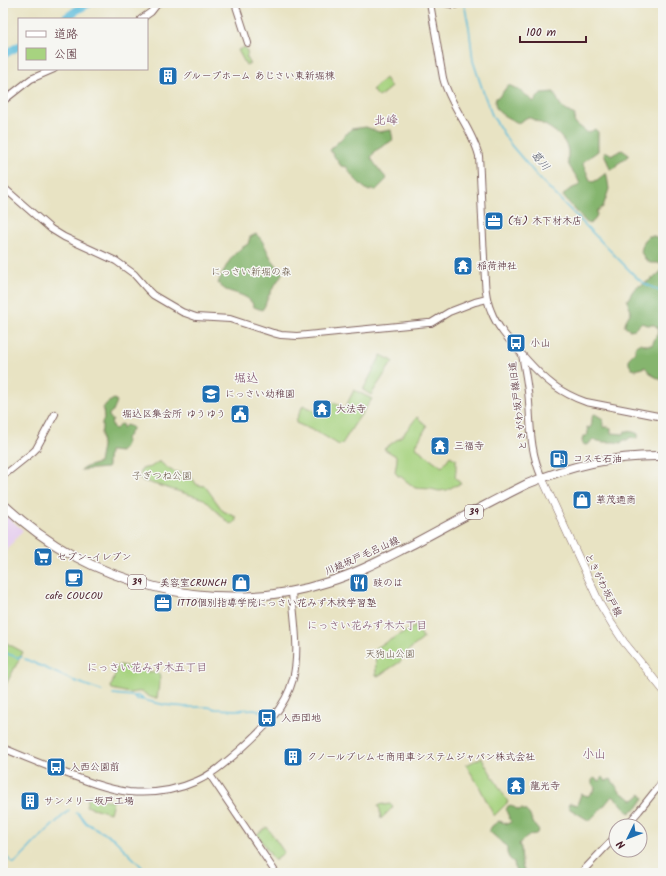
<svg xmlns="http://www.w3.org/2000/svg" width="666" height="876" viewBox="0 0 666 876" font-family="Kalam,'Klee One',sans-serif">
	<rect width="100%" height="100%" fill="#f6f6f2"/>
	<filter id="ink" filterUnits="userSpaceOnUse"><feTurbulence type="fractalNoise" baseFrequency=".025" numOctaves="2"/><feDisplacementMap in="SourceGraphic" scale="8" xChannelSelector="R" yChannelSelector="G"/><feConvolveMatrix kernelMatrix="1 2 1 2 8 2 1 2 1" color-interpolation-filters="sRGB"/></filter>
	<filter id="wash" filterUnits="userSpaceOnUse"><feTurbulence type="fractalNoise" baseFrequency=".012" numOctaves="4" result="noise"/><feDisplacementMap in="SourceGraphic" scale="16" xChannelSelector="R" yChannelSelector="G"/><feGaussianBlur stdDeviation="0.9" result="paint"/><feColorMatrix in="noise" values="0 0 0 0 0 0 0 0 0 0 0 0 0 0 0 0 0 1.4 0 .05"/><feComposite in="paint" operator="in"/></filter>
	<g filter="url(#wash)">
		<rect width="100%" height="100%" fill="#e8e3c3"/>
		<path fill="#e7d2ef" d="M 3,513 L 23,530 L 3,555 Z"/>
		<path fill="#a7d380" stroke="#787956" d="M 245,47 L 248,54 L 246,56 L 250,63 L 246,65 L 238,50 Z
			M 385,78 L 391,87 L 379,97 L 372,90 Z
			M 381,355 L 393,361 L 371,395 L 363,390 Z
			M 354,390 L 372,399 L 356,422 L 342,444 L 339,445 L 321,434 L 296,423 L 296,421 L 303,405 L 326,416 L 332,402 L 345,408 Z
			M 417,417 L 427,426 L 415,447 L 442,467 L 450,456 L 457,460 L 456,461 L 456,471 L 455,477 L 461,484 L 454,486 L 447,490 L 439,491 L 431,489 L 415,488 L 400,476 L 398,476 L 395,472 L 397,460 L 396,456 L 384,449 L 402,436 Z
			M 158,462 L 160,462 C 164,465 169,470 173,471 C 187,476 187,470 197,485 L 205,486 L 223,511 L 236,517 L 236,520 L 234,523 L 230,524 L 204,499 L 140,480 L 141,469 L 151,467 Z
			M 416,626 L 418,627 L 423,638 L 423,639 L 410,649 L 400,662 L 378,676 L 376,675 L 375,648 Z
			M 3,641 L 23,652 L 3,690 Z
			M 120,665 L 159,674 L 160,678 L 157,698 C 150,699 147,694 142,692 C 137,691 133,693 129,693 C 123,692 118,690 112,689 L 111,687 L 118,666 Z
			M 481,758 L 482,759 L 508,802 L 494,816 L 479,786 L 466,765 Z
			M 89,795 L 113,802 L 110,813 L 86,806 Z
			M 384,804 L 384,805 L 390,804 L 393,807 L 381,819 L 380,810 L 378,805 Z
			M 267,827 L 284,852 L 276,860 L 274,860 L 257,834 Z"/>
		<path fill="#85b56e" stroke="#686a4c" d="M 508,85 C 519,89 525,94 534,102 L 541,93 L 554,92 C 560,105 561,109 575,115 L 574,122 L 588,133 L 595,129 L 598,132 L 598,151 L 583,162 L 583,164 L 590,180 L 593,182 L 597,180 L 606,173 L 607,176 L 609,189 L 603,207 L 597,211 C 597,218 595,221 589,224 L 586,222 L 563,196 C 567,189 574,188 580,185 C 578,176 571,171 568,163 C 567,158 569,152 567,147 C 560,130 544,125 528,117 L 518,123 C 508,117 491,113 496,98 L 500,96 Z
			M 366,127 L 379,132 L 391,130 L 393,140 L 375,151 L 371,158 C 376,166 381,172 387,179 L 375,191 L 373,189 L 369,191 C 361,186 350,175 347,167 L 341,166 L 330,150 L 351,129 Z
			M 622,150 L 629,155 L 622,161 L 617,164 L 616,167 L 613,169 L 610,169 L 604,153 L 607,152 L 612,155 Z
			M 256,234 C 265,241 267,254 274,262 C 277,266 280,269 283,272 C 279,280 273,287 269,295 C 266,300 266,306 262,310 L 254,307 C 250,295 236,294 226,290 C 223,288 220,286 218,283 C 226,266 231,253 248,244 L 250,237 Z
			M 648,236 L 654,236 L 663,241 L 663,265 L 658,263 L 650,263 L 645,259 L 641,252 L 643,243 Z
			M 663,266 L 663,381 L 652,375 L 645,367 L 636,370 L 632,369 L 629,364 L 629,358 L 635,352 L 635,348 L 640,343 L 646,345 L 652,345 L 659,330 L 655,325 L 648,325 L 641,323 L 635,329 L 630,330 L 625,327 C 624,320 629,317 631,311 L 627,301 L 632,292 L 636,287 L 642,285 L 658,275 Z
			M 114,399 L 117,401 L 114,410 L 109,414 L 109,416 L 113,421 L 111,421 L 113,428 L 116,429 L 118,427 L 120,424 L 122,424 L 123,428 L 126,425 L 132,427 L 132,429 C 130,432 129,436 126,438 L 126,444 L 124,448 L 121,450 L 121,452 L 111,451 L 109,451 L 108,461 L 108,466 L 107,468 L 81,470 L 83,468 L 99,463 L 102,446 L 101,433 L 102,429 L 102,423 L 104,419 L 103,408 L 107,403 Z
			M 595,414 L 603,419 L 603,427 L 608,427 L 611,428 L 611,433 L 624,434 L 625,431 C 629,431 635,432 638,434 L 638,437 L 634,439 L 631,437 L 627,440 L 624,440 L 621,443 L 615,442 L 603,442 L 594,440 L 591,441 L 589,444 L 586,445 L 583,444 L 582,441 L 583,436 L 586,436 L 588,434 L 587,427 L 590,428 C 593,423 591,419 593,415 Z
			M 602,777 L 606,781 L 611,779 L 620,792 L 633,800 C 636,799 638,796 641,794 L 644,798 L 637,808 L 633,810 L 630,813 C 623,808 620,800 612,796 L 603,807 L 590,820 L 588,820 L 570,809 L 568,806 L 570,803 L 577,805 L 581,794 L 588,796 L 594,791 L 595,788 L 592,783 L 592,780 L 594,778 L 599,781 Z
			M 511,805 L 518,810 L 522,809 L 526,811 L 529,814 L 535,826 L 539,831 L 536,834 L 529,835 C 527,839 522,839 519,844 L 521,848 L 522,865 L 525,873 L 516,873 L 514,863 L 509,858 L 507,853 L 507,846 L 499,840 L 489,831 L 492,826 L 499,821 L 508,824 L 511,822 C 510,818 507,814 506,810 L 508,806 Z"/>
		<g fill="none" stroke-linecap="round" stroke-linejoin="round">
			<path stroke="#5ebddc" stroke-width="1.5" d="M 463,4 L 465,8 L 469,27 L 473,61 L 485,97 L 492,115 L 503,133 L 511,145 L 539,178 L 637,278 L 642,282 L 663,293
				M 3,651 L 8,654 L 19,658 L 21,657 L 22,657
				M 25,659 L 72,680 L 102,691
				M 113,694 L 132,696 L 137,699 L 145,700 L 148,701 L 165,705 L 187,707 L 208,707 L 216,709 L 236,710 L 255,709 L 260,711 L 263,716
				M 132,696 L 138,696 L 145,700
				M 76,813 L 78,813 L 86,823 L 113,838 L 148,873
				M 3,854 L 13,863 L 15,863 L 37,840 L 69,810"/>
			<path stroke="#5ebddc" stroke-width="8" d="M 64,19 L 77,10 L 90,3
				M 3,55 L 19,46"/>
		</g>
	</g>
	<g filter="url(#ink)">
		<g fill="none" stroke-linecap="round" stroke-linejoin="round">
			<defs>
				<path id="tertiary" d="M 235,3 L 248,43
					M 430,3 L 443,78 C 450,106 472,128 479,156 C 481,190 482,224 484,257 C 485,275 484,295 491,311 C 498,330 514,345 527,360 C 545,380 560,393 586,402 L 663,417
					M 445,3 L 455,5 L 461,3
					M 141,19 L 151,12 L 158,3
					M 3,101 L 31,79 L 54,69
					M 3,187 L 51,229 L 64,237 L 116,261 L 134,274 L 148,290 L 153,295 L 182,312 L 196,317 L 230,319 L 273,333 L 281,335 L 297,336 L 428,323 L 431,323 L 449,312 L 475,302 L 487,299
					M 522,355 C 525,371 528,386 529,402 C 531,431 530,451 542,478
					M 3,476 L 33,452 L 36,449 L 55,414
					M 3,748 C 24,757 44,765 65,773 C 86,781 107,789 129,792 C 152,794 177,790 197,781 C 213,774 226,762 239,751 C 261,731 285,710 293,679 C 300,651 294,621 292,592
					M 210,775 L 276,873
					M 626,826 L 639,811 L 663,781
					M 581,873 L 616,836"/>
				<path id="secondary" d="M 542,478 L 601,606 L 612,624 L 624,642 L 663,690"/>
				<path id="primary" d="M 3,504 C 48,546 95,572 155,587 C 211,601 273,600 328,582 C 358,573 385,558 413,544 C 437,531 461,518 486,505 C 499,498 513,491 527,484 C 569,466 617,455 663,456"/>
			</defs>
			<use href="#tertiary" stroke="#816460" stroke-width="8"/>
			<use href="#secondary" stroke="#816460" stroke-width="8"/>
			<use href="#primary" stroke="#816460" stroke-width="10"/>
			<use href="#tertiary" stroke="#fff" stroke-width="6"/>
			<use href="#secondary" stroke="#fff" stroke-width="7"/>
			<use href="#primary" stroke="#fff" stroke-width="8"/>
		</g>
	</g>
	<defs>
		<symbol id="building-square" viewBox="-11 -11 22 22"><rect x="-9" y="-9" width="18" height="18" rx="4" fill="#1f6fb2" stroke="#f6f6f2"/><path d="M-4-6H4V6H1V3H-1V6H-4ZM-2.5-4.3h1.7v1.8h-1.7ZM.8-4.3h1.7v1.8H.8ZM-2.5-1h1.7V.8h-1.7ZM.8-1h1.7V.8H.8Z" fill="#fff"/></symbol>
		<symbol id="office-square" viewBox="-11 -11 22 22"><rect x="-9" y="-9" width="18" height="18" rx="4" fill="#1f6fb2" stroke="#f6f6f2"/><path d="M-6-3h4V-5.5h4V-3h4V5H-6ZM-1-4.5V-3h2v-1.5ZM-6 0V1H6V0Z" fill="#fff"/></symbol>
		<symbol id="temple-square" viewBox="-11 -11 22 22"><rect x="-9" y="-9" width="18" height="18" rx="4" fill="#1f6fb2" stroke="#f6f6f2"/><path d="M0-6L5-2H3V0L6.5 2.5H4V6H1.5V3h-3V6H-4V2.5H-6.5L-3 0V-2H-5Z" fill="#fff"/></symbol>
		<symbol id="bus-square" viewBox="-11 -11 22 22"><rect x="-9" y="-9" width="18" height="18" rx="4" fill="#1f6fb2" stroke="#f6f6f2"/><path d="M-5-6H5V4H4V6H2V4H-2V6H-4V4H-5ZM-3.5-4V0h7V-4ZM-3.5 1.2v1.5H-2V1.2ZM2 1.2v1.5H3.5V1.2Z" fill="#fff"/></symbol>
		<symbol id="school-square" viewBox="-11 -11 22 22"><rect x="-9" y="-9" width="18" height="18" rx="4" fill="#1f6fb2" stroke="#f6f6f2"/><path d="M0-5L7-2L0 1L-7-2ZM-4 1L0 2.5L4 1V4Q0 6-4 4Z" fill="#fff"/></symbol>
		<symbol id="civic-square" viewBox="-11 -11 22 22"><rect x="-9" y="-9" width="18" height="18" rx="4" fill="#1f6fb2" stroke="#f6f6f2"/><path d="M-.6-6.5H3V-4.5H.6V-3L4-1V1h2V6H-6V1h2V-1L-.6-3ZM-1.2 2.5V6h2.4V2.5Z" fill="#fff"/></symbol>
		<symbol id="fuel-square" viewBox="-11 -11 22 22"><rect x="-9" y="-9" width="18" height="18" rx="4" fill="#1f6fb2" stroke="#f6f6f2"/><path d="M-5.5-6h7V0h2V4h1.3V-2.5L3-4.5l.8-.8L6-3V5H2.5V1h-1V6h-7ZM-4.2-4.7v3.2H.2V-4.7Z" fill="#fff"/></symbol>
		<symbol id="shop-square" viewBox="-11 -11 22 22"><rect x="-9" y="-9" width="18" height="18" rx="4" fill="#1f6fb2" stroke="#f6f6f2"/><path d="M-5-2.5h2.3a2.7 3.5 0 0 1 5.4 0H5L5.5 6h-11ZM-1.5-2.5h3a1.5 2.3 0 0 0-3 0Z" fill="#fff"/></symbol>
		<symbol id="supermarket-square" viewBox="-11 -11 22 22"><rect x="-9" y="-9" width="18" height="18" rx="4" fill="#1f6fb2" stroke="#f6f6f2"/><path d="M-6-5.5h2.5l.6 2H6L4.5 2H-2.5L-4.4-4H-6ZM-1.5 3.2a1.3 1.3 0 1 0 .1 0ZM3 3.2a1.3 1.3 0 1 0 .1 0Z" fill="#fff"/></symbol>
		<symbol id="cafe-square" viewBox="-11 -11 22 22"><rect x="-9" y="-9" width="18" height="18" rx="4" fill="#1f6fb2" stroke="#f6f6f2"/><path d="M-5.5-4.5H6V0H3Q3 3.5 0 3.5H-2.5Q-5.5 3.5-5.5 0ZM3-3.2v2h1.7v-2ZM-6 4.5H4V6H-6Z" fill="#fff"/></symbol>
		<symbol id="restaurant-square" viewBox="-11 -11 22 22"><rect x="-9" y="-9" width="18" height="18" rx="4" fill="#1f6fb2" stroke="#f6f6f2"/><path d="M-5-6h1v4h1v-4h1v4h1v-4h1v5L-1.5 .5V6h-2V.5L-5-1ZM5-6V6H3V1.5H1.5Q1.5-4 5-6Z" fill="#fff"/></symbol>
	</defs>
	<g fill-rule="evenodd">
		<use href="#building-square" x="157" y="65" width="22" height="22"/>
		<use href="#office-square" x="483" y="210" width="22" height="22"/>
		<use href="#temple-square" x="452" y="255" width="22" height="22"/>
		<use href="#bus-square" x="505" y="332" width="22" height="22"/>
		<use href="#school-square" x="200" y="383" width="22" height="22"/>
		<use href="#temple-square" x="311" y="398" width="22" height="22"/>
		<use href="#civic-square" x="229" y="403" width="22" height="22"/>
		<use href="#temple-square" x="429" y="435" width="22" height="22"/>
		<use href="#fuel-square" x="548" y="448" width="22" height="22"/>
		<use href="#shop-square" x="571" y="489" width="22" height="22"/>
		<use href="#supermarket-square" x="32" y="546" width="22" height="22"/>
		<use href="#cafe-square" x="63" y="567" width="22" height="22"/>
		<use href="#shop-square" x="230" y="572" width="22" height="22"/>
		<use href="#restaurant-square" x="348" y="572" width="22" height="22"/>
		<use href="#office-square" x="152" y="592" width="22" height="22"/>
		<use href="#bus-square" x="256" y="707" width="22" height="22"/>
		<use href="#building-square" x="282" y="746" width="22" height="22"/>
		<use href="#bus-square" x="45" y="756" width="22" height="22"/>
		<use href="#temple-square" x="505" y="775" width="22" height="22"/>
		<use href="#building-square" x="19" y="790" width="22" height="22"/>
	</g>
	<g text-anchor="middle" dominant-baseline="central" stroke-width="3" stroke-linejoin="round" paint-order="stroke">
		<g fill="#f6f6f2" stroke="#7e6067" stroke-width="1">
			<rect x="465" y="505" width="18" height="14" rx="3"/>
			<rect x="128" y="575" width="18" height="14" rx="3"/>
		</g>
		<g font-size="9" font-weight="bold" fill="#4a1f2b">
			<text x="474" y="512">39</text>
			<text x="137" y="582">39</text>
		</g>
		<g font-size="10" fill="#4a1f2b" stroke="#f6f6f2" text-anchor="start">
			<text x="182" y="76">グループホーム あじさい東新堀棟</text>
			<text x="508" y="221">(有) 木下材木店</text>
			<text x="477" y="266">稲荷神社</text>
			<text x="530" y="343">小山</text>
			<text x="225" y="394">にっさい幼稚園</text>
			<text x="336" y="409">大法寺</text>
			<text x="226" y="414" text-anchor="end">堀込区集会所 ゆうゆう</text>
			<text x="454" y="446">三福寺</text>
			<text x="573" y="459">コスモ石油</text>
			<text x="596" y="500">華茂通商</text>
			<text x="57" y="557">セブン-イレブン</text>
			<text x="227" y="583" text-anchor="end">美容室CRUNCH</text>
			<text x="373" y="583">鼓のは</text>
			<text x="74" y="596" text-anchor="middle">cafe COUCOU</text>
			<text x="177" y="603">ITTO個別指導学院にっさい花みず木校学習塾</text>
			<text x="281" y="718">入西団地</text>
			<text x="307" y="757">クノールブレムセ商用車システムジャパン株式会社</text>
			<text x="70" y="767">入西公園前</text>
			<text x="530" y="786">龍光寺</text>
			<text x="44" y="801">サンメリー坂戸工場</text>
		</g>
		<g font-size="10" fill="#654" stroke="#f6f6f2">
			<text x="251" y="272">にっさい新堀の森</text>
			<text x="162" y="476">子ぎつね公園</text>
			<text x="390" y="654">天狗山公園</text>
		</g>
		<g font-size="10" fill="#4a1f2b" stroke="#f6f6f2">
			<text transform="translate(518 406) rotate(-97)">ときがわ坂戸線旧道</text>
			<text transform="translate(362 556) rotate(-24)">川越坂戸毛呂山線</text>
			<text transform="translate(603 585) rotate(63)">ときがわ坂戸線</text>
		</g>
		<g font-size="11" font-style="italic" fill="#515669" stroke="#f6f6f2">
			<text transform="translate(540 161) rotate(50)">葛川</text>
		</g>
		<g font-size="11" fill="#7c4f6a" stroke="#f6f6f2">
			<text x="367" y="626">にっさい花みず木六丁目</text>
			<text x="147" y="668">にっさい花みず木五丁目</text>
		</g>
		<g font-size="12" fill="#7c4f6a" stroke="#f6f6f2">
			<text x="386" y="120">北峰</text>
			<text x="246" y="378">堀込</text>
			<text x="594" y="754">小山</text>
		</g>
	</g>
	<rect width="666" height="876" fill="none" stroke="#f6f6f2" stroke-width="16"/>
	<rect x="18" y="18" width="130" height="52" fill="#f6f6f2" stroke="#b1a0a2"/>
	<rect x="26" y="31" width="20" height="6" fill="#ffffff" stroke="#b1a0a2"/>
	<text x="54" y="38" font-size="12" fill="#4a1f2b">道路</text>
	<rect x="26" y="48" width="20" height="12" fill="#a7d380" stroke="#b1a0a2"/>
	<text x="54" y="58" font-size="12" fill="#4a1f2b">公園</text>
	<g transform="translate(628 838) rotate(227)"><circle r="19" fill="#f6f6f2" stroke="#b1a0a2"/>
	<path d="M0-3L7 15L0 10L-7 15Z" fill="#1f6fb2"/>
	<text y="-6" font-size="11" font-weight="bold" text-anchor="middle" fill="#4a1f2b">N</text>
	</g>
	<path d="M520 36v6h66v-6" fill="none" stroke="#4a1f2b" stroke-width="2"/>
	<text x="526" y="36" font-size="12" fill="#4a1f2b" stroke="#f6f6f2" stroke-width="3" paint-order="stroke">100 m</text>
</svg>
